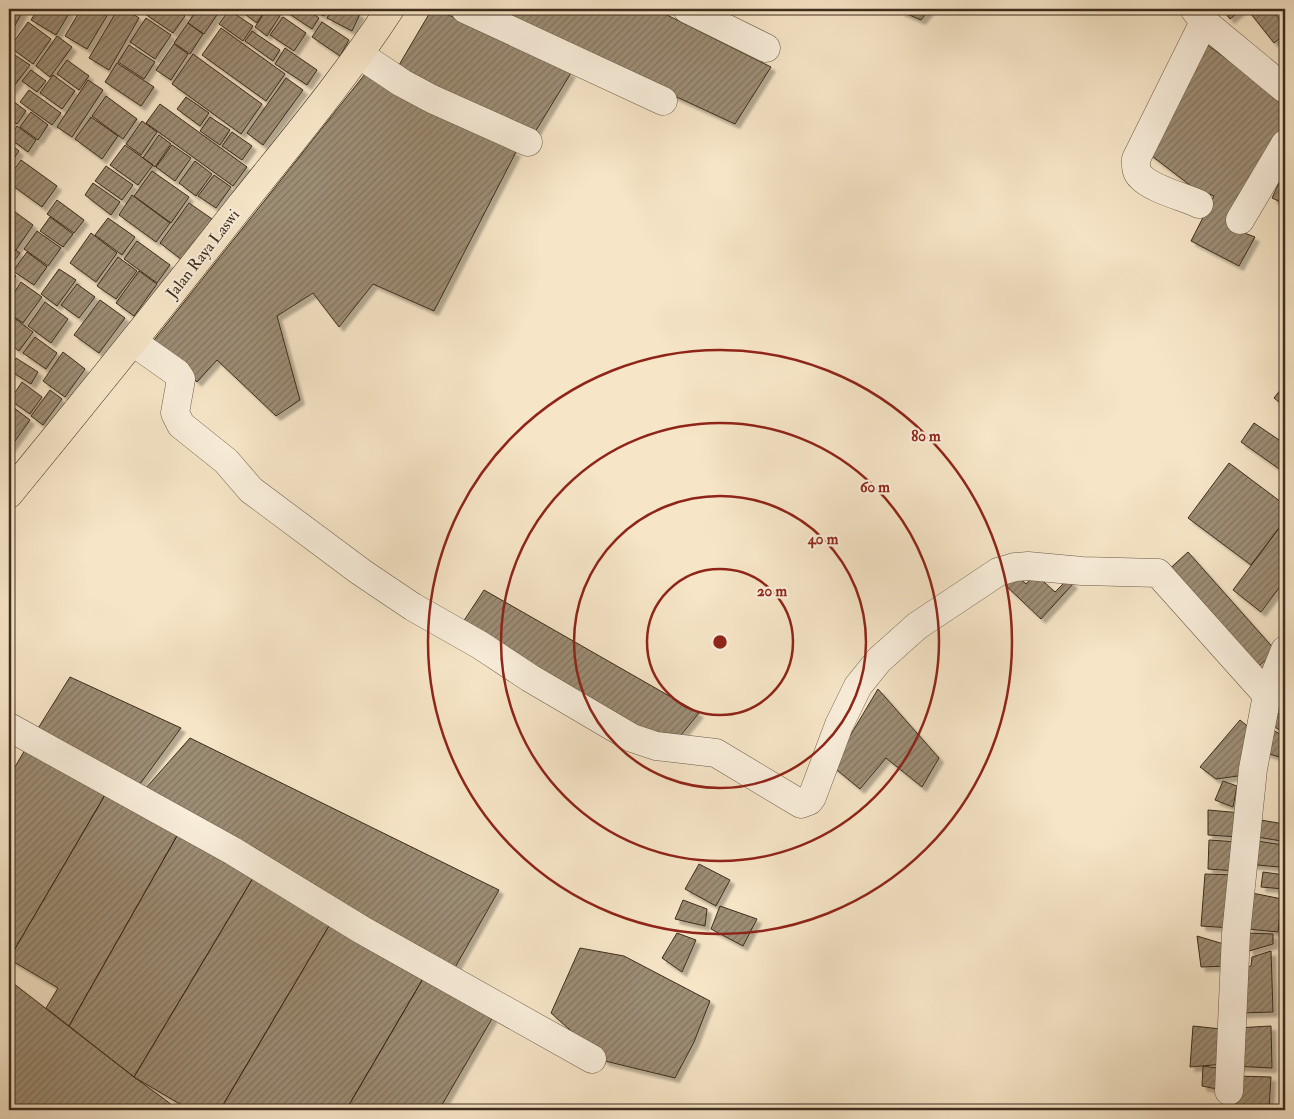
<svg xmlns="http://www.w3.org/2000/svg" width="1294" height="1119" viewBox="0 0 1294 1119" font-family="'IM FELL Double Pica',serif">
	<defs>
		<pattern id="building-hatch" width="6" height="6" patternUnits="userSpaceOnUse" patternTransform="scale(1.25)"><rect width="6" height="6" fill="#9d8d75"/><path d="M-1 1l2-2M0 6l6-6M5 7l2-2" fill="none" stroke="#81745f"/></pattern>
		<filter id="shadow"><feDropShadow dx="4.5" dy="4.5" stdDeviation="1" flood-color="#0004"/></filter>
	</defs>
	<rect width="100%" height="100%" fill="#f6e5c7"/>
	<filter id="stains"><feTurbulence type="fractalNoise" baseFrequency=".004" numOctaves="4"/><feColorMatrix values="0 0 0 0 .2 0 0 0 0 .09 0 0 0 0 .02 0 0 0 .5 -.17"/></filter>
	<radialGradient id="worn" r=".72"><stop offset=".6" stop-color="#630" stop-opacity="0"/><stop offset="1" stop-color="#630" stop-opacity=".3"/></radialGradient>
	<path fill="url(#building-hatch)" stroke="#3d2d1c" filter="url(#shadow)" d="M 9,9 L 23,11 L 9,36 Z
		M 38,9 L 64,9 L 70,12 L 56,35 L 31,20 Z
		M 81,9 L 111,9 L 87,49 L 65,36 Z
		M 118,9 L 125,9 L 139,18 L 109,70 L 89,58 Z
		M 149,9 L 174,9 L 185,16 L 173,33 L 145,14 Z
		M 179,9 L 190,9 L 187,14 Z
		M 197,9 L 221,9 L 204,34 L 188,23 Z
		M 232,9 L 242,9 L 239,14 Z
		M 245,9 L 266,9 L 257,23 L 242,12 Z
		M 267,9 L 273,9 L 281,14 L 267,36 L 255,27 Z
		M 282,9 L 306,9 L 319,18 L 312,29 Z
		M 310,9 L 327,9 L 324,16 Z
		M 332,9 L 351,9 L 360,14 L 352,31 L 327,18 Z
		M 432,9 L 436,9 L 571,73 L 535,132 L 435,89 L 399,65 Z
		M 487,9 L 655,9 L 771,67 L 735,124 Z
		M 902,9 L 930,9 L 921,20 L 900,11 Z
		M 1222,9 L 1242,9 L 1230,19 Z
		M 1247,9 L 1271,9 L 1285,26 L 1285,34 L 1274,43 Z
		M 1276,9 L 1285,9 L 1285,20 Z
		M 229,10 L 253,26 L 243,41 L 219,24 Z
		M 283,17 L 306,33 L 294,51 L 270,35 Z
		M 146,18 L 171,35 L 155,59 L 130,42 Z
		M 28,22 L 51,39 L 33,64 L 10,47 Z
		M 322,22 L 349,40 L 340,56 L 312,37 Z
		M 188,23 L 203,34 L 190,54 L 174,43 Z
		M 221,28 L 285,74 L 266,101 L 202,55 Z
		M 252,31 L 280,50 L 273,61 L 245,41 Z
		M 57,36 L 72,47 L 50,77 L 36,66 Z
		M 174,44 L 188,54 L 171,80 L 156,70 Z
		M 1206,44 L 1285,101 L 1285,125 L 1228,227 L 1255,237 L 1239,266 L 1191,241 L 1214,196 L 1191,186 L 1148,153 Z
		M 129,45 L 155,62 L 144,79 L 118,62 Z
		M 285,48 L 317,70 L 307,85 L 275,64 Z
		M 193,54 L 262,104 L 241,134 L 172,84 Z
		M 15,55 L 30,65 L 11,90 L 9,89 L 9,64 Z
		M 67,60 L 89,76 L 79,90 L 57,74 Z
		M 117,63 L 154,87 L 141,106 L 105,82 Z
		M 31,70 L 46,81 L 37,92 L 22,81 Z
		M 365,74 L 516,152 L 434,311 L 373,284 L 339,327 L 313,293 L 277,316 L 300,400 L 276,416 L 217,360 L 197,382 L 154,340 Z
		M 53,75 L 75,91 L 62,109 L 40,93 Z
		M 286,78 L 303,90 L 263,145 L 247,133 Z
		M 88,80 L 103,90 L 72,137 L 57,127 Z
		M 29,90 L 61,113 L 52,125 L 20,102 Z
		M 106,96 L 137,119 L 123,139 L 92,116 Z
		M 186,97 L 209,113 L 200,126 L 177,109 Z
		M 9,98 L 26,111 L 17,124 L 9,118 Z
		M 160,104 L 247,167 L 233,186 L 146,123 Z
		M 31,112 L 48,125 L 38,140 L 20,127 Z
		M 91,117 L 118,136 L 102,159 L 75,139 Z
		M 210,117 L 230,130 L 220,145 L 200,131 Z
		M 142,121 L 157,132 L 141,155 L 126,144 Z
		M 17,126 L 36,140 L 28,152 L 9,138 Z
		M 232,132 L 252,146 L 242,160 L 222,146 Z
		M 159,135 L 171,144 L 155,167 L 143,158 Z
		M 9,143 L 19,151 L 9,165 Z
		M 125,145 L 153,165 L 138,185 L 110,165 Z
		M 172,145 L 191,158 L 175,181 L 156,167 Z
		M 21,160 L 57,186 L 42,207 L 9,183 L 9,177 Z
		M 195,161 L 212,174 L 196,196 L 179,183 Z
		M 106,166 L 133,185 L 122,200 L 95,181 Z
		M 1285,169 L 1285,204 L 1272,198 Z
		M 152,171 L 189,197 L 171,223 L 134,196 Z
		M 214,175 L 231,187 L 216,208 L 198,196 Z
		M 93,183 L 120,202 L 111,215 L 85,195 Z
		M 132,195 L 170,223 L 156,242 L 119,215 Z
		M 57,200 L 84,220 L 74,233 L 47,214 Z
		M 189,203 L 212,219 L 182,260 L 160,243 Z
		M 9,206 L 14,210 L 9,217 Z
		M 15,212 L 33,225 L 16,250 L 9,245 L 9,221 Z
		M 50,217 L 73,234 L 63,247 L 40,231 Z
		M 108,218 L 135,237 L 122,255 L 95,235 Z
		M 37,231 L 61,248 L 48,266 L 24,249 Z
		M 91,233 L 117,253 L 96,282 L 70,263 Z
		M 137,241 L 170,265 L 157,283 L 124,259 Z
		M 9,246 L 20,253 L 11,265 L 9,263 Z
		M 27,252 L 47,267 L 34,285 L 13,271 Z
		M 118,257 L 137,271 L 116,299 L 97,286 Z
		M 59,269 L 76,280 L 57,306 L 41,294 Z
		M 9,270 L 16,276 L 9,286 Z
		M 139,271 L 157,284 L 134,316 L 116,303 Z
		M 21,282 L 42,297 L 23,323 L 9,313 L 9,300 Z
		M 77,284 L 95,297 L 79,318 L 61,305 Z
		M 100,300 L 125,318 L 99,353 L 74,335 Z
		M 45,302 L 68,319 L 51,343 L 28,326 Z
		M 9,314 L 33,332 L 19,351 L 9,343 Z
		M 35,337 L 57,353 L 46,369 L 23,353 Z
		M 63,352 L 85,369 L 65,397 L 43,381 Z
		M 16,358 L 38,372 L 31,384 L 9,370 Z
		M 22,382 L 42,397 L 30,414 L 10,400 Z
		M 1285,384 L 1285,407 L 1274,398 Z
		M 50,390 L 62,399 L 43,425 L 31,416 Z
		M 9,404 L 30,420 L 10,448 L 9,447 Z
		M 1254,423 L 1285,444 L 1285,473 L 1241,442 Z
		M 1229,463 L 1285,505 L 1285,520 L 1251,565 L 1188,518 Z
		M 1285,520 L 1285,580 L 1261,612 L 1233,590 Z
		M 1188,552 L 1276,651 L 1253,671 L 1165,573 Z
		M 1012,571 L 1026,584 L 1035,574 L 1055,592 L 1068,579 L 1073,584 L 1041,619 L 1002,582 Z
		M 484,590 L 699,713 L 681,735 L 632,729 L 463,622 Z
		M 70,677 L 181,728 L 137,788 L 32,738 Z
		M 878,689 L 939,758 L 922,787 L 886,758 L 860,789 L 832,766 Z
		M 1285,692 L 1285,714 L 1275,705 Z
		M 1275,711 L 1285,718 L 1285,733 L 1273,726 Z
		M 1240,720 L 1252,730 L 1238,776 L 1216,779 L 1200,767 Z
		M 1273,730 L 1285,737 L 1285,759 L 1264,752 Z
		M 32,738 L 112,783 L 9,959 L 9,777 Z
		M 190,738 L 499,890 L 453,971 L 145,789 Z
		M 1223,781 L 1237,786 L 1233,807 L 1215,800 Z
		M 112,783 L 182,827 L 69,1026 L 46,1008 L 58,988 L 9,959 Z
		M 1208,810 L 1242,813 L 1239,837 L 1208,835 Z
		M 1255,819 L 1284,824 L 1281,841 L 1251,836 Z
		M 182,827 L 256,873 L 134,1077 L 69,1026 Z
		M 1209,840 L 1238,842 L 1236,871 L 1208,869 Z
		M 1251,840 L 1283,845 L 1279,867 L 1247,864 Z
		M 699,864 L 730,880 L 716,906 L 685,889 Z
		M 1263,872 L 1285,875 L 1284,889 L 1261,887 Z
		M 256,873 L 333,919 L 220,1110 L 190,1110 L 134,1077 Z
		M 1205,874 L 1235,875 L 1232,928 L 1201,926 Z
		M 1252,893 L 1282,899 L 1278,932 L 1248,929 Z
		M 683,900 L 707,909 L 705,926 L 675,919 Z
		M 720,906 L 757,919 L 743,946 L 711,929 Z
		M 333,919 L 424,977 L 346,1110 L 220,1110 Z
		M 677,933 L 696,940 L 682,972 L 662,958 Z
		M 1245,933 L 1273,934 L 1273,944 L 1249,951 Z
		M 1197,936 L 1227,945 L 1228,966 L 1201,967 Z
		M 580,948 L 624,956 L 710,1001 L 694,1042 L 675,1078 L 605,1061 L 551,1013 Z
		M 1271,951 L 1273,1012 L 1240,1013 L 1241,969 L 1251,966 L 1252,957 Z
		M 424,977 L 493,1017 L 439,1110 L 346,1110 Z
		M 9,980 L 134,1077 L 179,1110 L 20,1110 L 9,1102 Z
		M 1193,1026 L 1221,1029 L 1224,1064 L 1190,1067 Z
		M 1271,1026 L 1272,1068 L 1233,1066 L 1236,1028 Z
		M 1203,1066 L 1224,1069 L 1222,1090 L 1202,1086 Z
		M 1236,1076 L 1271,1077 L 1269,1110 L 1233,1110 Z"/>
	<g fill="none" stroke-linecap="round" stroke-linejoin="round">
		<defs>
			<path id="minor" d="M 465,9 L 663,101
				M 687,9 L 766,48
				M 1194,9 L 1204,22 L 1285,89
				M 360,55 L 402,83 L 432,99 L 528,142
				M 1199,204 C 1184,197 1152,189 1141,177 C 1135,172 1136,165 1136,159 L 1204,22
				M 1240,220 L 1285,144
				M 133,342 L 177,373 L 181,379 L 175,413 L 181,425 L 226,461 L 251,490 L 361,572 L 413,607 L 480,645 L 530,678 L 632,738 L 656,746 L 716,753 L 801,804 L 809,801 L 812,797 L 839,725 L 858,686 L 879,660 L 917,626 L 998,572 L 1015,567 L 1028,566 L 1082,571 L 1158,573 L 1267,695
				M 9,727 L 233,851 L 362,930 L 592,1059
				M 1229,1091 L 1236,934 L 1253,769 L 1267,695 L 1285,650"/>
			<path id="major" d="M 9,494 C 87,399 165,302 241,205 C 292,141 345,78 390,9"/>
		</defs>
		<use href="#minor" stroke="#6b5b47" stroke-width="29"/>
		<use href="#major" stroke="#3d2d1c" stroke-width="29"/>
		<use href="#minor" stroke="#f9eedb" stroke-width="28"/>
		<use href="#major" stroke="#f6e5c7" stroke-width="28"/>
	</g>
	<g fill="none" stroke="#8f2418" stroke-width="2.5">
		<circle cx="720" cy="642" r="73"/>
		<circle cx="720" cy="642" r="146"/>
		<circle cx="720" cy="642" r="219"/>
		<circle cx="720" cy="642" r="292"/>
	</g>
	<g text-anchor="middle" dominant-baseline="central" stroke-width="4.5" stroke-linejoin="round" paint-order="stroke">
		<g font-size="16" fill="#3d2d1c" stroke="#f9eedb">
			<text transform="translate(203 254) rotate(-52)">Jalan Raya Laswi</text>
		</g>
	</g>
	<circle cx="720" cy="642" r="8" fill="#8f2418" stroke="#f9eedb" stroke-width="2.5"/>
	<g font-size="15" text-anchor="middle" font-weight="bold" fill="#8f2418" stroke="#f9eedb" stroke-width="4.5" stroke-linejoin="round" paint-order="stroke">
		<text x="926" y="441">80 m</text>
		<text x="875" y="492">60 m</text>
		<text x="823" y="544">40 m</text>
		<text x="772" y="596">20 m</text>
	</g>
	<rect width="1294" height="1119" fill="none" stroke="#f6e5c7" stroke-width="30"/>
	<rect x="10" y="10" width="1274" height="1099" fill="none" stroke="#3d2d1c" stroke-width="2.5"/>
	<rect x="15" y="15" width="1264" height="1089" fill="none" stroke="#3d2d1c"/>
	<rect width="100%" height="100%" filter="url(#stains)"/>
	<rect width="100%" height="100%" fill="url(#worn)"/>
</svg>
